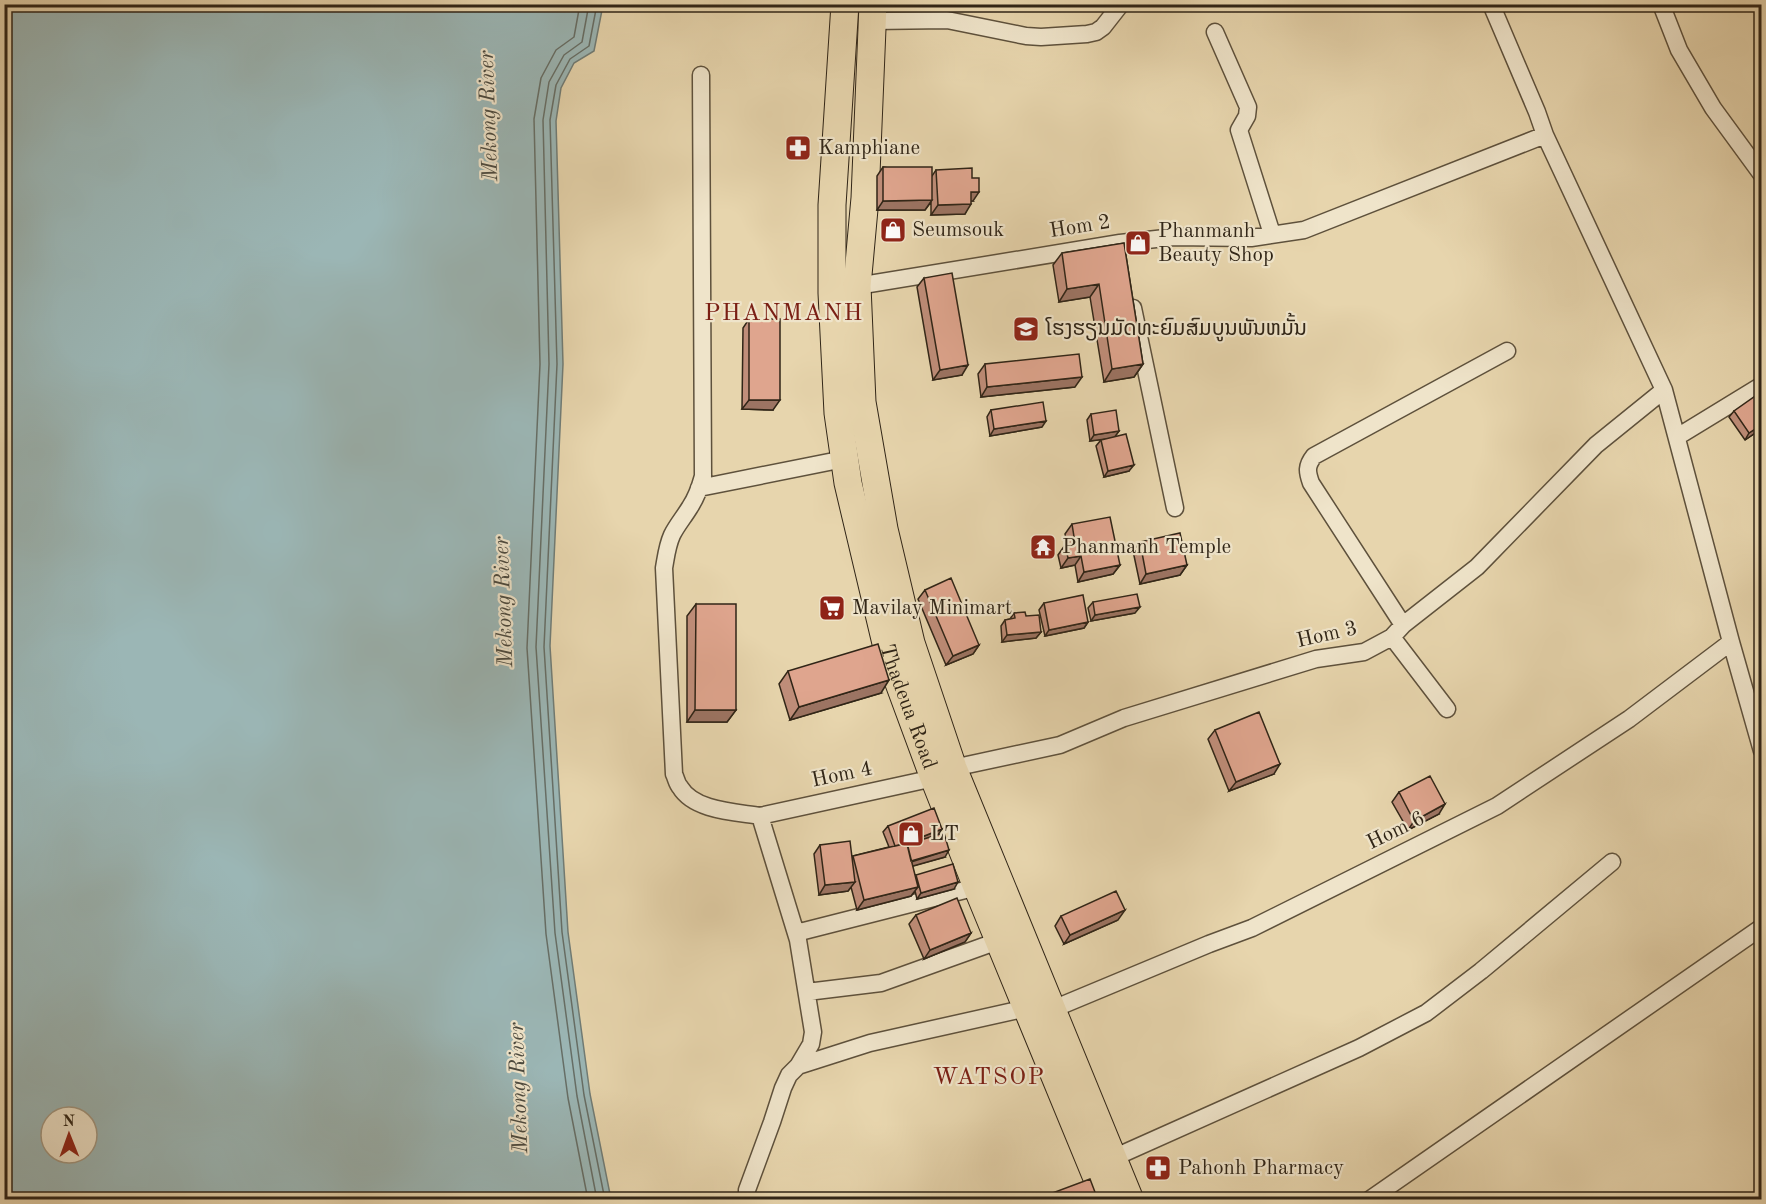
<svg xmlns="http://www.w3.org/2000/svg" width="1766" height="1204" viewBox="0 0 1766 1204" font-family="'Old Standard TT','Noto Sans Lao',serif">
	<rect width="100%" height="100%" fill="#e7d5ad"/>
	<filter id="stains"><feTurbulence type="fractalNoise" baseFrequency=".00333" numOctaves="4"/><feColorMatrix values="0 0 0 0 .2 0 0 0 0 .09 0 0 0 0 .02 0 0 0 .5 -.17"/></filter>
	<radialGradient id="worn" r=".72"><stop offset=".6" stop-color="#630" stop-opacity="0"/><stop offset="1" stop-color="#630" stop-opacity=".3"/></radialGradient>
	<path fill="#9bb6b5" stroke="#707c76" stroke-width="1.5" fill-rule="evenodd" d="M 5,4 L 603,5 L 594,51 L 574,63 L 561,88 L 556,121 L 563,364 L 550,646 L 568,932 L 590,1094 L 611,1199 L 5,1199 ZM 51,1117 L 87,1117 L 87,1153 L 51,1153 Z"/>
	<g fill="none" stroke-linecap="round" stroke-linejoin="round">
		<path stroke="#666e66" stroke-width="1.5" d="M 580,4 L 574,37 L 556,50 L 541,78 L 534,119 L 540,364 L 527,648 L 546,934 L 568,1098 L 588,1200
			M 589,4 L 582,42 L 564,55 L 549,82 L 543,120 L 549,364 L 536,647 L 555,933 L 577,1096 L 597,1200
			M 597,4 L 589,46 L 570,59 L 556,85 L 550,120 L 557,364 L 544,647 L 562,932 L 584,1095 L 605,1200"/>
		<defs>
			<path id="minor" d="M 1491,4 L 1537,112 L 1545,135 L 1664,390 L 1731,642 L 1762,751
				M 1661,4 L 1679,50 L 1713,108 L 1762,175
				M 872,21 L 947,20 L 1026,36 L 1041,37 L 1087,34 L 1096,32 L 1103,27 L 1121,4
				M 1215,32 L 1248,107 L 1247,116 L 1239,130 L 1272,234
				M 701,75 L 703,476 C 700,487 696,498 690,507 C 684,517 677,525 672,535 C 667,546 666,557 664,568 L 674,774 C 676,778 677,784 680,787 C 694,811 736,812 760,816 L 798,940 L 813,1032 L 811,1044 L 798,1066 L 789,1075 L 783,1088 L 772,1122 L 747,1190 L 747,1200
				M 857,286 L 1120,243 L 1174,237 L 1251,238 L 1304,230 L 1545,135
				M 1133,308 L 1175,508
				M 1677,437 L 1762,385
				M 699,488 L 844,459
				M 1403,625 L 1311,483 C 1307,472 1306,466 1314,456 L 1507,351
				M 1392,637 L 1447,709
				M 953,768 L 1060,745 L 1124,718 L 1316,659 L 1364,652 L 1392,637 L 1403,625 L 1477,567 L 1596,445 L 1664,390
				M 760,816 L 934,778
				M 796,933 L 977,887
				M 807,992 L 881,983 L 998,941
				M 798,1066 L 870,1043 L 1027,1008 L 1053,1009 L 1209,944 L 1252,928 L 1497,806 L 1629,719 L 1731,642
				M 1113,1158 L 1359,1048 L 1426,1013 L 1481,971 L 1612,862
				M 1369,1200 L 1762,927"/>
			<g id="primary">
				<path id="s1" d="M 845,4 L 832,205 L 832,293 L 838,413 L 848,483 L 889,656 L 934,778 L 977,887 L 1106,1200"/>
				<path d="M 873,4 L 865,198 L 857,286 L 862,402 L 884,529 L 911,643 L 953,768 L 1130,1200"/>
			</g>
		</defs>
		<use href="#minor" stroke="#5e513c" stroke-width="19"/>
		<use href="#primary" stroke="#302517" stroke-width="29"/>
		<use href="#minor" stroke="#efe4ca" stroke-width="16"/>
		<use href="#primary" stroke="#e7d5ad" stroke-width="27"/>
	</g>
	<path fill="#c08e7a" stroke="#302517" stroke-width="1.5" d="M 883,167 L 932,176 L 936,170 L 973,201 L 971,201 L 965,214 L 931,215 L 931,202 L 925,210 L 877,210 L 877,176 Z
		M 1124,243 L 1143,364 L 1134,377 L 1104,382 L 1090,297 L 1059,302 L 1053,265 L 1062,253 Z
		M 924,278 L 962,375 L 933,380 L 917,287 Z
		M 749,319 L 773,410 L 742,409 L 743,328 Z
		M 985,364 L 1075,387 L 981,397 L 978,374 Z
		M 991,410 L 1042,427 L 990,436 L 987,417 Z
		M 1734,411 L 1761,429 L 1745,440 L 1729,417 Z
		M 1091,414 L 1119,431 L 1115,436 L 1129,471 L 1104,477 L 1096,446 L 1101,440 L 1104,439 L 1090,441 L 1087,420 Z
		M 1072,524 L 1120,565 L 1113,574 L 1078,582 L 1075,565 L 1061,568 L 1058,555 L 1065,545 L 1067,545 L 1065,534 Z
		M 1140,542 L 1187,565 L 1180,575 L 1140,584 L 1133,551 Z
		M 925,590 L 979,645 L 973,654 L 946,665 L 918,599 Z
		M 1093,602 L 1135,613 L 1091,621 L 1088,608 Z
		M 1044,603 L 1088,622 L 1084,628 L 1045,636 L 1039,610 Z
		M 696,604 L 736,710 L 727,722 L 687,722 L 687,616 Z
		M 1014,613 L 1026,616 L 1041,632 L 1036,638 L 1002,642 L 1001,626 L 1005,620 L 1010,619 Z
		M 788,671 L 881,693 L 790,720 L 779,684 Z
		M 1215,730 L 1274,774 L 1229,791 L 1208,739 Z
		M 1399,792 L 1439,814 L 1408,830 L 1392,802 Z
		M 888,826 L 945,857 L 912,866 L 915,876 L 916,875 L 954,889 L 917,899 L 915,891 L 911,896 L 857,910 L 851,887 L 848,891 L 819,895 L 814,854 L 820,845 L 852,858 L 853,856 L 889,847 L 883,832 Z
		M 916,915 L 971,933 L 965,942 L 924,959 L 909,924 Z
		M 1061,916 L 1118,920 L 1064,944 L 1055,926 Z"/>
	<path fill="#9c7463" stroke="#302517" stroke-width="1.5" d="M 971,192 L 979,192 L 973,201 L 964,201 Z
		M 932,200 L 925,210 L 877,210 L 883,201 Z
		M 971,204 L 965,214 L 931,215 L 938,205 Z
		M 1099,284 L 1090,297 L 1059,302 L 1067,289 Z
		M 1143,364 L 1134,377 L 1104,382 L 1112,369 Z
		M 968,365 L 962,375 L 933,380 L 940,370 Z
		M 1082,377 L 1075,387 L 981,397 L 987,387 Z
		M 749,400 L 780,400 L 773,410 L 742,409 Z
		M 1046,421 L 1042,427 L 990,436 L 994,429 Z
		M 1761,425 L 1761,429 L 1745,440 L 1749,433 Z
		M 1119,431 L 1114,438 L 1090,441 L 1094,435 Z
		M 1134,465 L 1129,471 L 1104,477 L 1108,471 Z
		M 1081,556 L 1075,565 L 1061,568 L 1068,558 Z
		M 1120,565 L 1113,574 L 1078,582 L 1084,572 Z
		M 1187,565 L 1180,575 L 1140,584 L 1146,574 Z
		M 1140,607 L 1135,613 L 1091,621 L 1095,615 Z
		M 1088,622 L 1084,628 L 1045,636 L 1049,630 Z
		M 1041,632 L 1036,638 L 1002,642 L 1007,635 Z
		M 979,645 L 973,654 L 946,665 L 953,656 Z
		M 889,680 L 881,693 L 790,720 L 799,707 Z
		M 695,710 L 736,710 L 727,722 L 687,722 Z
		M 1280,764 L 1274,774 L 1229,791 L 1236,782 Z
		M 1445,804 L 1439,814 L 1408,830 L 1414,821 Z
		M 942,829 L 938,835 L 906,847 L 896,847 Z
		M 949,850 L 945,857 L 906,868 L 911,862 Z
		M 855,882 L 848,891 L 819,895 L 825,885 Z
		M 958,882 L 954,889 L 917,899 L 921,893 Z
		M 918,887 L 911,896 L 857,910 L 864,900 Z
		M 1125,910 L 1118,920 L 1064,944 L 1070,935 Z
		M 971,933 L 965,942 L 924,959 L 930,950 Z"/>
	<path fill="#dfa58e" stroke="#302517" stroke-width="1.5" d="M 883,167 L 932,167 L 932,200 L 883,201 Z
		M 972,168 L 972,178 L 979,178 L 979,192 L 971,192 L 971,204 L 938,205 L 936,170 Z
		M 1124,243 L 1143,364 L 1112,369 L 1099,284 L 1067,289 L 1062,253 Z
		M 952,273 L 968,365 L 940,370 L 924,278 Z
		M 749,319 L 780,319 L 780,400 L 749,400 Z
		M 1079,354 L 1082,377 L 987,387 L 985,364 Z
		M 1761,392 L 1761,425 L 1749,433 L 1734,411 Z
		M 1043,402 L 1046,421 L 994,429 L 991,410 Z
		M 1116,410 L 1119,431 L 1094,435 L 1091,414 Z
		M 1126,434 L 1134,465 L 1108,471 L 1101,440 Z
		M 1110,517 L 1120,565 L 1084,572 L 1081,556 L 1068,558 L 1065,545 L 1075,543 L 1072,524 Z
		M 1180,533 L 1187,565 L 1146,574 L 1140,542 Z
		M 951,578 L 979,645 L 953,656 L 925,590 Z
		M 1137,594 L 1140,607 L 1095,615 L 1093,602 Z
		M 1083,595 L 1088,622 L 1049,630 L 1044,603 Z
		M 696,604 L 736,604 L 736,710 L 695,710 Z
		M 1025,612 L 1026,616 L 1039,615 L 1041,632 L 1007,635 L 1005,620 L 1015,618 L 1014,613 Z
		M 878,644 L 889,680 L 799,707 L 788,671 Z
		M 1259,712 L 1280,764 L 1236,782 L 1215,730 Z
		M 1430,776 L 1445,804 L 1414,821 L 1399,792 Z
		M 934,808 L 942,829 L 904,844 L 895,846 L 888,826 Z
		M 944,833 L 949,850 L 911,861 L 907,844 Z
		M 850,841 L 855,882 L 825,885 L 820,845 Z
		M 907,843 L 918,887 L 864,900 L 853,856 Z
		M 953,864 L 958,882 L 921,893 L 916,875 Z
		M 1116,891 L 1125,910 L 1070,935 L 1061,916 Z
		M 957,898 L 971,933 L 930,950 L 916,915 Z
		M 1090,1179 L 1098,1200 L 1039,1200 L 1039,1198 Z"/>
	<defs>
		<symbol id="pharmacy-square" viewBox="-11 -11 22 22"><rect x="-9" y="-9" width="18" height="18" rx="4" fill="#8f2418" stroke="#efe4ca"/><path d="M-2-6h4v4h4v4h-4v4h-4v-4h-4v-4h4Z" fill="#fff"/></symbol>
		<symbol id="shop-square" viewBox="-11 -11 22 22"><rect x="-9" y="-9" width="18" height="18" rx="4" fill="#8f2418" stroke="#efe4ca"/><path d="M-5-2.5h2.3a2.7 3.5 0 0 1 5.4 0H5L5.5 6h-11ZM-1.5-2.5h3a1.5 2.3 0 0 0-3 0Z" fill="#fff"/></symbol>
		<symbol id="school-square" viewBox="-11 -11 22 22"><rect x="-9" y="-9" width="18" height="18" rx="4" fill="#8f2418" stroke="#efe4ca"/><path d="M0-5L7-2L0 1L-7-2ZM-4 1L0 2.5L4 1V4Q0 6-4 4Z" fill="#fff"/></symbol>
		<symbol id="temple-square" viewBox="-11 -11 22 22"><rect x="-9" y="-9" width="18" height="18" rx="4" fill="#8f2418" stroke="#efe4ca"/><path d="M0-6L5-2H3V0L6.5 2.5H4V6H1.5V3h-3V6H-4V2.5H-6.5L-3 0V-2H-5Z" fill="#fff"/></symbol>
		<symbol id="supermarket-square" viewBox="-11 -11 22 22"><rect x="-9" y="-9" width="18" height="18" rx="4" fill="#8f2418" stroke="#efe4ca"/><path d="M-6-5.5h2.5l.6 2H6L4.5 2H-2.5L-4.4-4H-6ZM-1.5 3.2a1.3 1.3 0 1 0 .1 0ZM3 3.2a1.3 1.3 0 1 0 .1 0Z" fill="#fff"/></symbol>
	</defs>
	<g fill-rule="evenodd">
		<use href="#pharmacy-square" x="783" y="133" width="30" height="30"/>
		<use href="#shop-square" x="878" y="215" width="30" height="30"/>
		<use href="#shop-square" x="1123" y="228" width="30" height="30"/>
		<use href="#school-square" x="1011" y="314" width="30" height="30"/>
		<use href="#temple-square" x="1028" y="532" width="30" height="30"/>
		<use href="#supermarket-square" x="817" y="593" width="30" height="30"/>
		<use href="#shop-square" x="896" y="819" width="30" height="30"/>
		<use href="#pharmacy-square" x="1143" y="1153" width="30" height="30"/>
	</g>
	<g text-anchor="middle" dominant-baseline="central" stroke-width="4.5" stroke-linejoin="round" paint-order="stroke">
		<g font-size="21" fill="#302517" stroke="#efe4ca" text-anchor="start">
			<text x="818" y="148">Kamphiane</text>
			<text x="912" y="230">Seumsouk</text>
			<text x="1158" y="231">Phanmanh<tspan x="1158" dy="24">Beauty Shop</tspan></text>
			<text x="1046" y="329">ໂຮງຮຽນມັດທະຍົມສົມບູນພັນຫມັ້ນ</text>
			<text x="1062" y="547">Phanmanh Temple</text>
			<text x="852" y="608">Mavilay Minimart</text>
			<text x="930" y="834">LT</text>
			<text x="1178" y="1168">Pahonh Pharmacy</text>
		</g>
		<g font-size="21" fill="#302517" stroke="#efe4ca">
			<text transform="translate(1080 227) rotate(-9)">Hom 2</text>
			<text transform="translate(1327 635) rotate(-13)">Hom 3</text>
			<text stroke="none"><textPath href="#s1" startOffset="712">Thadeua Road</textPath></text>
			<text transform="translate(842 775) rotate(-12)">Hom 4</text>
			<text transform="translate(1396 831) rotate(-26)">Hom 6</text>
		</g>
		<g font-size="22" font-style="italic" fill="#4b493e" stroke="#efe4ca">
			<text transform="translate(489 116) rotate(-92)">Mekong River</text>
			<text transform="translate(504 602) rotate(-92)">Mekong River</text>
			<text transform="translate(519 1088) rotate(-92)">Mekong River</text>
		</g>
		<g font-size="24" letter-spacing="1.5" fill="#7a1f14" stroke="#efe4ca">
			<text x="784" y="314">PHANMANH</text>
			<text x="989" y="1078">WATSOP</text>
		</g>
	</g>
	<rect width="1766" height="1204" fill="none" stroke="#e7d5ad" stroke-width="24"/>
	<rect x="6" y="6" width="1754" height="1192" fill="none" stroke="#302517" stroke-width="3"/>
	<rect x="12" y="12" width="1742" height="1180" fill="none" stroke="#302517" stroke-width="1.5"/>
	<g transform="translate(69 1135) rotate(359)"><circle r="28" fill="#efe4ca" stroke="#a39882" stroke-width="1.5"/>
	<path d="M0-4.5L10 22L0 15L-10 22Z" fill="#8f2418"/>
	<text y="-9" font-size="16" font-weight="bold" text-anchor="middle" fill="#302517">N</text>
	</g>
	<rect width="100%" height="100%" filter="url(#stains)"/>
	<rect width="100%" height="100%" fill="url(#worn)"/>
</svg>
